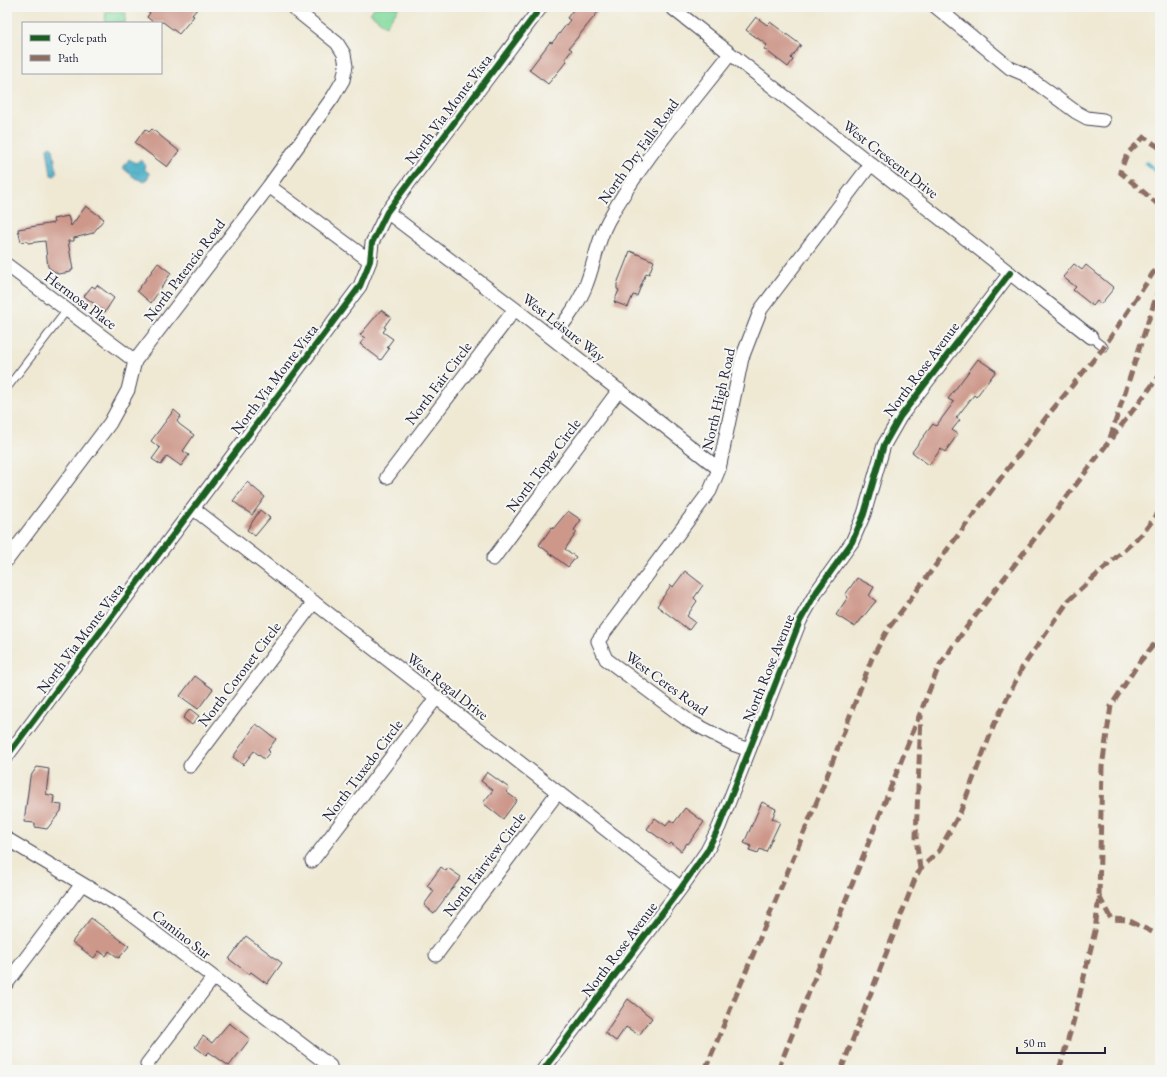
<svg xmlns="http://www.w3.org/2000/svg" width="1167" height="1077" viewBox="0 0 1167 1077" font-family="'EB Garamond',serif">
	<defs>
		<pattern id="water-ripples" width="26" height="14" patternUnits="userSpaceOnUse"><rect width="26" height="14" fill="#47aec6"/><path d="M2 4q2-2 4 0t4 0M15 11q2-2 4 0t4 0" fill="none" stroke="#3b8da2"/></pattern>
	</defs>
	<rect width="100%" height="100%" fill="#f6f6f2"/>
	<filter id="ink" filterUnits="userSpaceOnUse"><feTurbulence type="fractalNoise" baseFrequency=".025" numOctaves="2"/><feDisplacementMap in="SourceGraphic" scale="8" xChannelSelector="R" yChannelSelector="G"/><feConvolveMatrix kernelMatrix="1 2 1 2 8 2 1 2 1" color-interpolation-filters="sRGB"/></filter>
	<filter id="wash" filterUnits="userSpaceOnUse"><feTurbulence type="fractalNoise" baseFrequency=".012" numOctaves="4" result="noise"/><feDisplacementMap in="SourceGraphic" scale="16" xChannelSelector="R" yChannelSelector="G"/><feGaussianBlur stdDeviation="0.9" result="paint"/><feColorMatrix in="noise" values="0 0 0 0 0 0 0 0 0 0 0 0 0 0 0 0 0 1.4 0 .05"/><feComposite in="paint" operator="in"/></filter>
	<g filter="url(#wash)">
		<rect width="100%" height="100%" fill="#efe9d4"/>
		<path fill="#86dca0" stroke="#547f6e" d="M 375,7 L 399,7 L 386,26 L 370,13 Z
			M 106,11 L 126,13 L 125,23 L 105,23 Z"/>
		<path fill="url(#water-ripples)" stroke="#346880" d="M 50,146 L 53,148 L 57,174 L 54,176 L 51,175 L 47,148 Z
			M 129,159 L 136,163 L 140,160 L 145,164 L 144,169 L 150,174 L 145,182 L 135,178 L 123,168 Z"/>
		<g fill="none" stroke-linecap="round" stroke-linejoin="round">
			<path stroke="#47aec6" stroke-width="3.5" d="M 1146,163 L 1160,174"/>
		</g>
		<g id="blocks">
			<path fill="#cd978a" d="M 142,7 L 199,7 L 192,15 L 194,16 L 179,34 L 163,22 L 154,23 L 147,17 L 150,13 Z
				M 575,7 L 602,7 L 569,48 L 572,50 L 565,59 L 567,61 L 548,84 L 529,70 L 550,42 L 552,43 L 570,20 L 567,18 Z
				M 756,17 L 767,25 L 770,22 L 801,45 L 791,58 L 793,60 L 788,67 L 764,49 L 767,45 L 746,30 Z
				M 145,129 L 149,132 L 152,129 L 179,151 L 167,167 L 135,143 Z
				M 86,206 L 104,219 L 93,233 L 74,238 L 74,241 L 68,241 L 73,270 L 71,270 L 71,272 L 58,274 L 48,267 L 45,241 L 28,243 L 27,241 L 21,242 L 18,229 L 54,223 L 53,219 L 68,216 L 71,226 Z
				M 630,251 L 654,261 L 649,274 L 646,273 L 637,296 L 633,295 L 628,307 L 614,302 L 619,290 L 617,289 L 617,284 Z
				M 158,263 L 171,273 L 151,303 L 137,291 Z
				M 1074,264 L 1082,270 L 1086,265 L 1114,288 L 1101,304 L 1097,301 L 1093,306 L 1073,290 L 1076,287 L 1063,277 Z
				M 97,285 L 114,298 L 105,312 L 84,296 L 92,286 L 95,288 Z
				M 381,310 L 391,317 L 384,327 L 386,328 L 383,332 L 393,339 L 387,347 L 389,349 L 381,360 L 360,344 L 365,338 L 360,335 Z
				M 978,359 L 996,371 L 976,397 L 974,395 L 956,418 L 960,420 L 952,430 L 958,434 L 945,452 L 941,449 L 929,465 L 912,452 L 933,424 L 936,426 L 954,402 L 948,399 Z
				M 174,410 L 181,416 L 177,421 L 179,424 L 194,435 L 183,451 L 189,455 L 181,466 L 167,456 L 161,465 L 152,459 L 160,448 L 151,441 Z
				M 247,482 L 265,497 L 252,515 L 233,501 Z
				M 260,510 L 270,518 L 255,536 L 247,530 Z
				M 568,511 L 581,520 L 574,530 L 577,532 L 565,549 L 576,557 L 568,567 L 539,545 L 552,527 L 553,529 Z
				M 685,571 L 703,585 L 694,598 L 697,601 L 687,616 L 695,622 L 689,630 L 657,606 L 671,585 L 673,587 Z
				M 857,578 L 874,587 L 869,596 L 876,601 L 855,627 L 836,615 L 848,597 L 845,595 Z
				M 195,676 L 213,689 L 198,709 L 180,696 Z
				M 190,709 L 199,716 L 192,725 L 183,718 Z
				M 256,724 L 276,739 L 268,750 L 270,752 L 264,759 L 254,751 L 243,765 L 233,757 Z
				M 37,767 L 49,769 L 46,794 L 54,796 L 53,804 L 62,805 L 61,811 L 47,829 L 35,827 L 35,823 L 24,822 L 30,777 Z
				M 487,772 L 509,788 L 506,792 L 517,800 L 503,819 L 483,803 L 493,790 L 481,781 Z
				M 762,802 L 776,809 L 772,819 L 780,822 L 766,852 L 760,849 L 758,853 L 749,850 L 751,846 L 744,843 Z
				M 685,808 L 704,822 L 688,844 L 687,843 L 681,851 L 671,843 L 669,845 L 647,829 L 655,818 L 666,826 L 670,820 L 674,823 Z
				M 441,867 L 446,871 L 448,868 L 461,877 L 434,913 L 424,905 L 434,891 L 427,886 Z
				M 91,918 L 129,946 L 119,958 L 109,951 L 106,956 L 99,951 L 94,958 L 72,942 Z
				M 246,936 L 282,963 L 267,984 L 251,972 L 249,974 L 229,959 Z
				M 628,999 L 652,1018 L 639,1035 L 626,1027 L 616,1041 L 605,1033 Z
				M 229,1023 L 250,1039 L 229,1066 L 209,1052 L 206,1055 L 195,1047 L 203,1036 L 212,1043 Z"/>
		</g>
	</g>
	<g filter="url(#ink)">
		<use href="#blocks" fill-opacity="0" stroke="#414052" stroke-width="1"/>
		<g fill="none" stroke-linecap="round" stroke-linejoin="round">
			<defs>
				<path id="lane" d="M 1091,337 L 1104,347
					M 7,388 L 67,310"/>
				<path id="street" d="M 671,7 L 1091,337
					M 936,7 L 1010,68 L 1024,74 L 1076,112 L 1087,118 L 1103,120
					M 269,186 L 370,261
					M 387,212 L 515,309 L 719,469
					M 7,265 L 135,361
					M 552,338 C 564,323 576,308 584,290 C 594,268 596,243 608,221 C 640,162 689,107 730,54
					M 387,477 L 515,309
					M 194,509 L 681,888
					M 493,559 L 619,390
					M 7,560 L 110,423 L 128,390 L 135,361 L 269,186 L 333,97 L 343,80 L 346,66 L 344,54 L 337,43 L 292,7
					M 749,750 L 735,745 L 689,721 L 606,659 L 598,641 L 710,491 L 719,469 L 742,358 L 761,309 L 871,164
					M 7,756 L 360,286 L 370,261 L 372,243 L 387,212 L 541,7
					M 190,766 L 314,602
					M 7,839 L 121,907 L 330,1066 L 331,1070
					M 312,861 L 437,697
					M 436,955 L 558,792
					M 7,983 L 82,884
					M 147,1064 L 213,978
					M 543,1070 L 681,888 L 707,851 L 719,827 L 800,621 L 817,591 L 852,542 L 864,514 L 884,445 L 900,417 L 1010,273"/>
			</defs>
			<use href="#lane" stroke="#414052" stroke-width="9"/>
			<use href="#street" stroke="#414052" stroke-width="15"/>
			<use href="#lane" stroke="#fff" stroke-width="7"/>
			<use href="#street" stroke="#fff" stroke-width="13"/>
			<path stroke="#8d6e63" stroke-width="5" stroke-dasharray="10 5" stroke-linecap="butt" d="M 1160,148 L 1144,137 L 1127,154 L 1120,172 L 1160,206
				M 1110,438 L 1160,285
				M 920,869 L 916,837 L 921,715
				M 1099,896 L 1111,919 L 1128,920 L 1160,936
				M 705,1070 L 822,789 L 872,658 L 888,629 L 1048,415 L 1104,347 L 1153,273 L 1160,266
				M 778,1070 L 939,666 L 966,628 L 1160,375
				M 841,1070 L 915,879 L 920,869 L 938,852 L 960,813 L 994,725 L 1022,668 L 1069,600 L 1142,534 L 1160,511
				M 1059,1070 L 1073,1023 L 1095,931 L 1099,896 L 1102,767 L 1111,706 L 1138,664 L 1160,637"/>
			<defs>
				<path id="cycleway" d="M 7,756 L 360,286 L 370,261 L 372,243 L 387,212 L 541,7
					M 543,1070 L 681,888 L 707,851 L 719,827 L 800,621 L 817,591 L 852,542 L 864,514 L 884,445 L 900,417 L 1010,273"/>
			</defs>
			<use href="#cycleway" stroke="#f6f6f2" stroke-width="8"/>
			<use href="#cycleway" stroke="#1b5e20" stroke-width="6"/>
		</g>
	</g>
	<g text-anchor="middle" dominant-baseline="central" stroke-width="4" stroke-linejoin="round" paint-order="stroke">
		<g font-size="15" fill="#22223b" stroke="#f6f6f2">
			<text transform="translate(448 109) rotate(-53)">North Via Monte Vista</text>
			<text transform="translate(638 151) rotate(-54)">North Dry Falls Road</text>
			<text transform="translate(891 159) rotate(38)">West Crescent Drive</text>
			<text transform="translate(184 270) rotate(-53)">North Patencio Road</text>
			<text transform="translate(81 300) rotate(37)">Hermosa Place</text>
			<text transform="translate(564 327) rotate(38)">West Leisure Way</text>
			<text transform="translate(921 369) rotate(-53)">North Rose Avenue</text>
			<text transform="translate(274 379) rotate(-53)">North Via Monte Vista</text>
			<text transform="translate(438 383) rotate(-53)">North Fair Circle</text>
			<text transform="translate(718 399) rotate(-77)">North High Road</text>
			<text transform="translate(543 465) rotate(-53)">North Topaz Circle</text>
			<text transform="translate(80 638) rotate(-53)">North Via Monte Vista</text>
			<text transform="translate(768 668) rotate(-68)">North Rose Avenue</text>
			<text transform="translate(239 674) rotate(-53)">North Coronet Circle</text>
			<text transform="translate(667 683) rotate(36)">West Ceres Road</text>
			<text transform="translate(448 686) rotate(38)">West Regal Drive</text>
			<text transform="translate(362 770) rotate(-53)">North Tuxedo Circle</text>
			<text transform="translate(484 864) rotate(-53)">North Fairview Circle</text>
			<text transform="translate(182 934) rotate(38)">Camino Sur</text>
			<text transform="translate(619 949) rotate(-53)">North Rose Avenue</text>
		</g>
	</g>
	<rect width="1167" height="1077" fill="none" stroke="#f6f6f2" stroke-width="24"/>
	<rect x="22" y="22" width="140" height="52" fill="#f6f6f2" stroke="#a1a1a9"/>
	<rect x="30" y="35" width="20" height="6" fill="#1b5e20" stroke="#a1a1a9"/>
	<text x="58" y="42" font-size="12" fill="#22223b">Cycle path</text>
	<rect x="30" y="55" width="20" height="6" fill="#8d6e63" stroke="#a1a1a9"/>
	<text x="58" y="62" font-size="12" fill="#22223b">Path</text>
	<path d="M1017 1047v6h88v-6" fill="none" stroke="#22223b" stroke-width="2"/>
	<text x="1023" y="1047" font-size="12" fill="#22223b" stroke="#f6f6f2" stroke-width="3" paint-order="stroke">50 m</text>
</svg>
